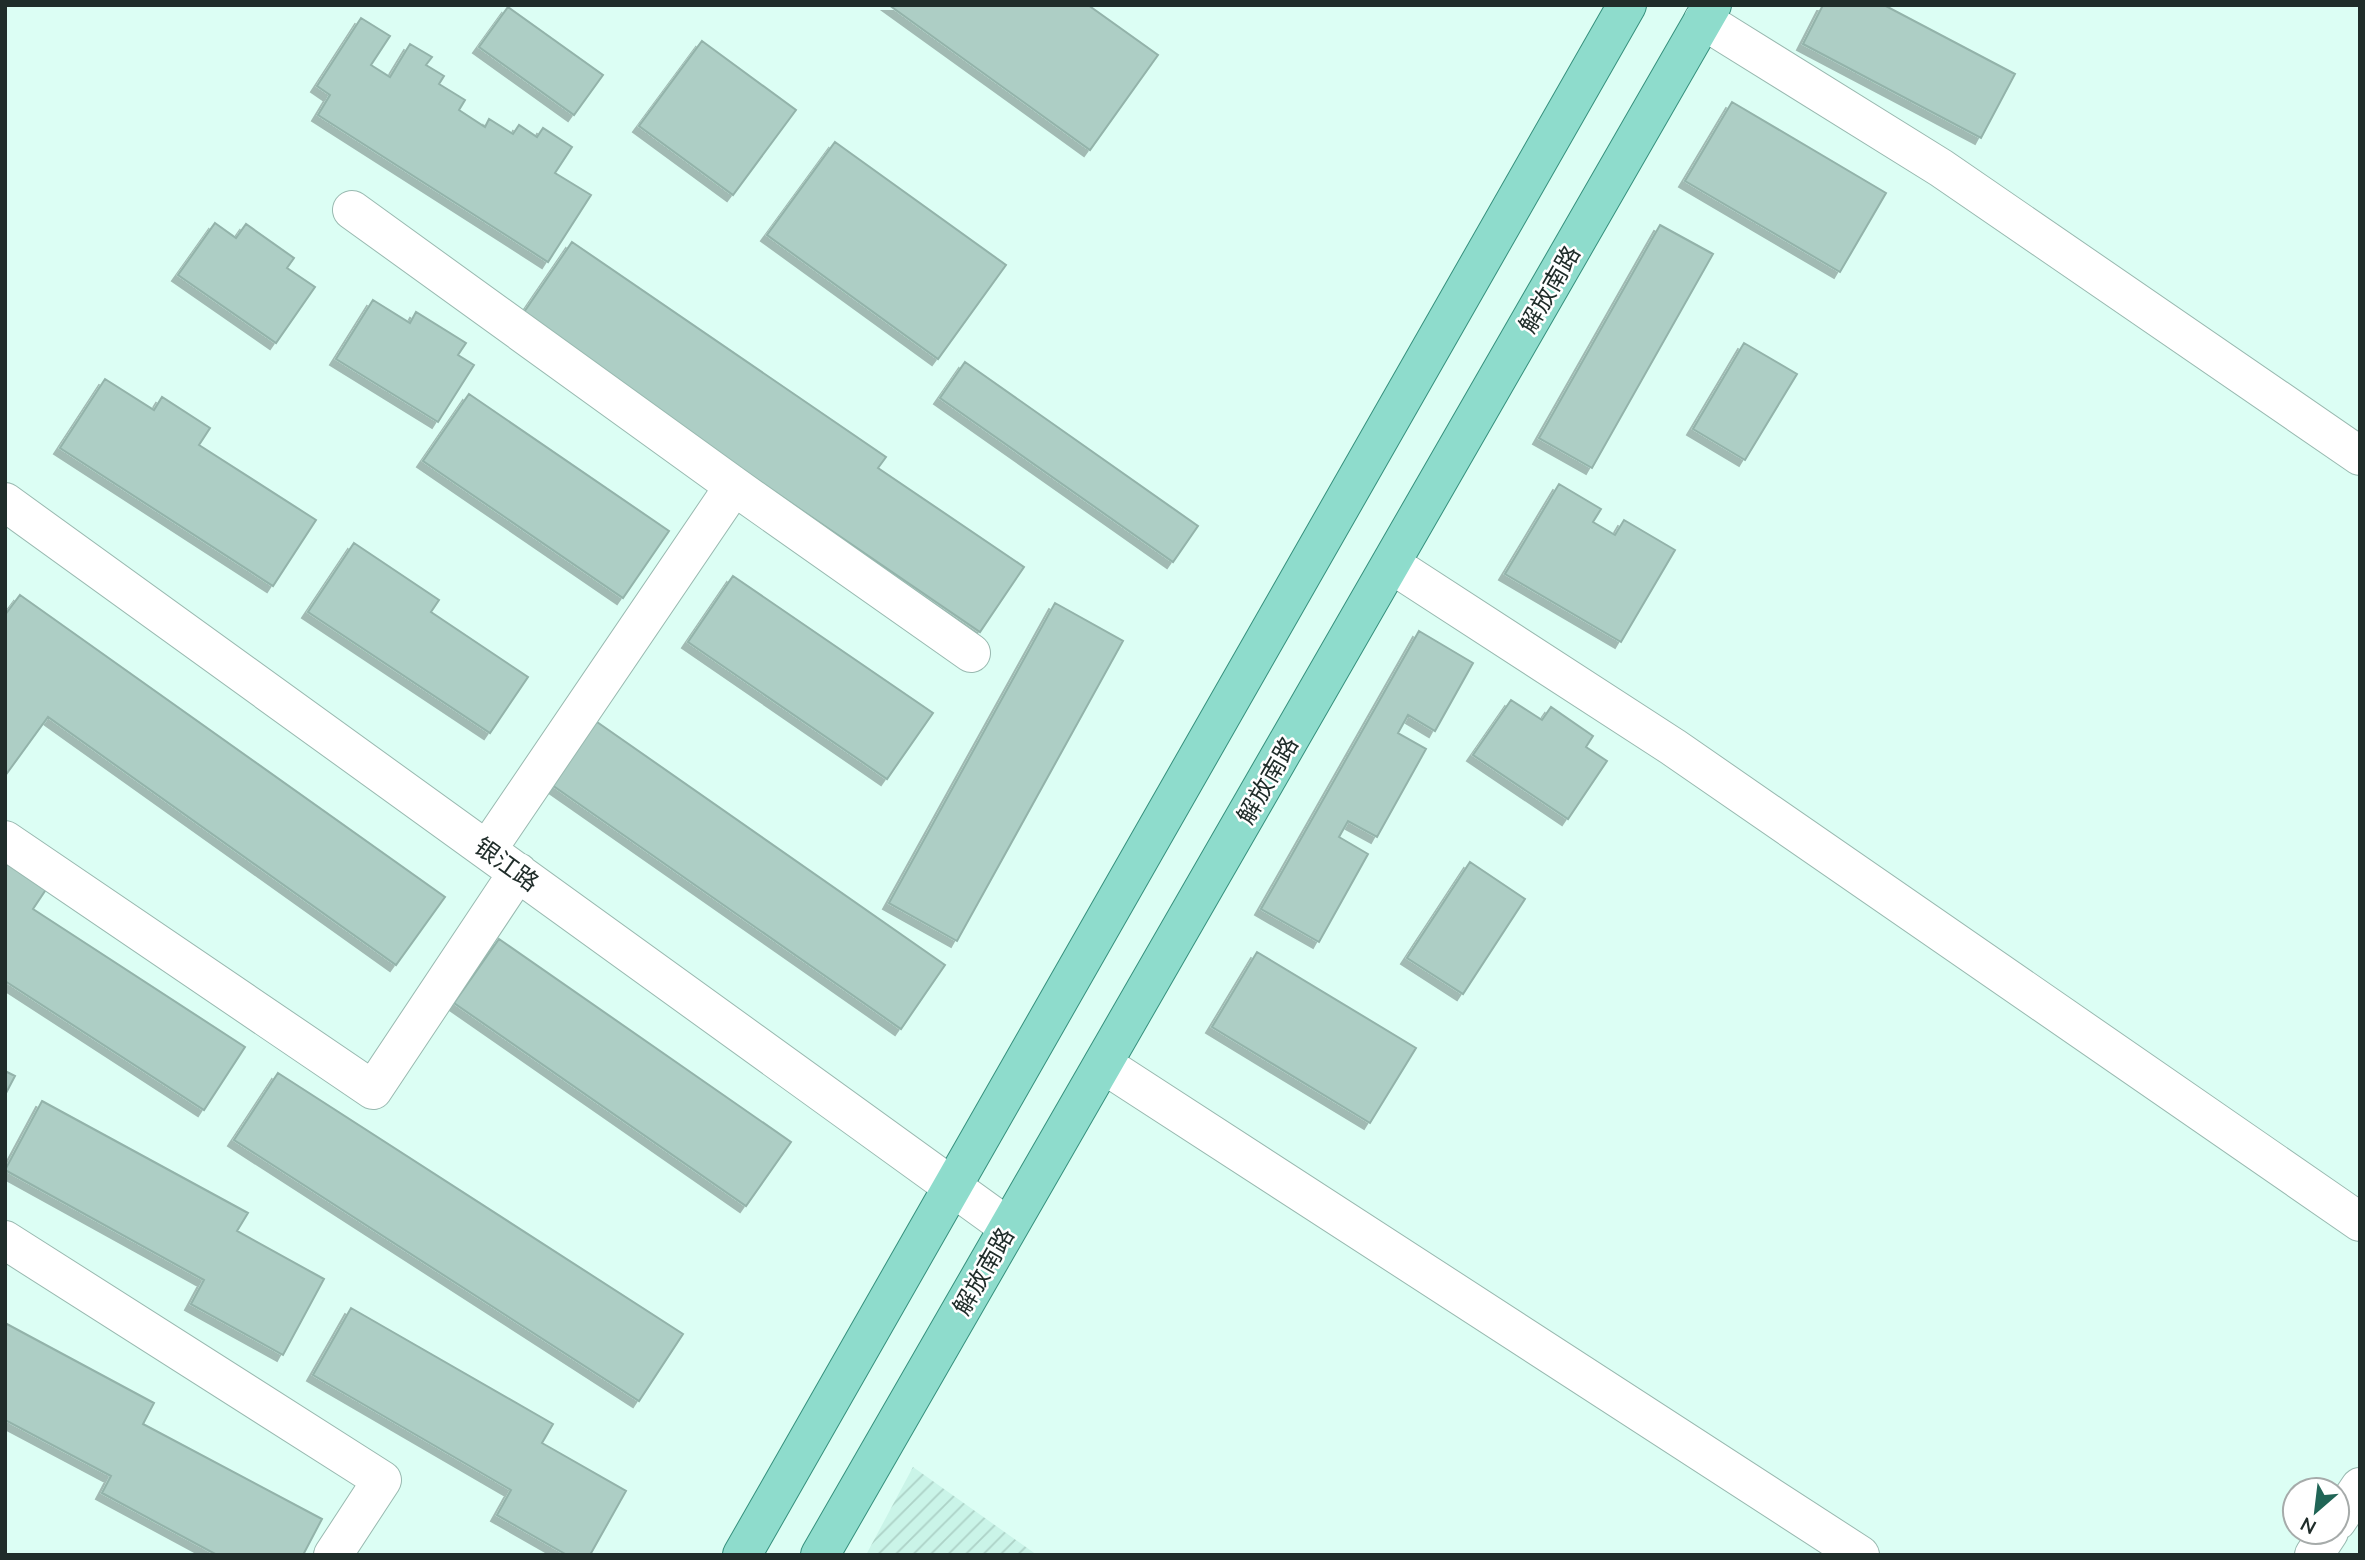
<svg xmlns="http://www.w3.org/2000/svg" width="2365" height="1560" viewBox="0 0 2365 1560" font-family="Mulish,'Noto Sans SC',sans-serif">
	<defs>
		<pattern id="industrial-furrows" width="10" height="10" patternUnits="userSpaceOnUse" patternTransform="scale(1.75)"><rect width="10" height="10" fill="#caf4e8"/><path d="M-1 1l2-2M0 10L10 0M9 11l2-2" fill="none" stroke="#add2c7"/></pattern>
		<filter id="shadow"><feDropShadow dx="-6" dy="6" stdDeviation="0" flood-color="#0004"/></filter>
	</defs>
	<rect width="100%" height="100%" fill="#dcfef4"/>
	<path fill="url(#industrial-furrows)" d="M 913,1467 L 1037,1555 L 866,1555 Z"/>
	<path fill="#adcec5" stroke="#93b3aa" stroke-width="2" filter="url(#shadow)" d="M 889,5 L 1088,5 L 1158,55 L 1090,150 Z
		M 1823,5 L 1884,5 L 2015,74 L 1981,138 L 1803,44 Z
		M 508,7 L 603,75 L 574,115 L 479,47 Z
		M 361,18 L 390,36 L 371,65 L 390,77 L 410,44 L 432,57 L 426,65 L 444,76 L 439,84 L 465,100 L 459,110 L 485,127 L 489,119 L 513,134 L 519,125 L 537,137 L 543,128 L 572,147 L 555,173 L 591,195 L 548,262 L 318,115 L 330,95 L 317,86 Z
		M 702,41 L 796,110 L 733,195 L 639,126 Z
		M 1732,102 L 1886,193 L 1840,272 L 1685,181 Z
		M 835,142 L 1006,265 L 938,359 L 767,235 Z
		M 215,223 L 236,238 L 246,224 L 294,258 L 287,268 L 315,287 L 276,343 L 178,275 Z
		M 1660,225 L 1713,254 L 1592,468 L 1539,438 Z
		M 572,242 L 886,457 L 878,468 L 1024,567 L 980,632 L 520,318 Z
		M 373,300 L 410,323 L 416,312 L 466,343 L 458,355 L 474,365 L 438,422 L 336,359 Z
		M 1744,343 L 1797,374 L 1745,460 L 1693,429 Z
		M 965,362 L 1198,526 L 1173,562 L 940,398 Z
		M 105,379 L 154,410 L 162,397 L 210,428 L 199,445 L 316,520 L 273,586 L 60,448 Z
		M 469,394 L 669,531 L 623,598 L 423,461 Z
		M 1559,484 L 1601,509 L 1593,522 L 1615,535 L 1624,520 L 1675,550 L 1621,642 L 1505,574 Z
		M 354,543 L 439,600 L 431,612 L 528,677 L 490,733 L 308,612 Z
		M 733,576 L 933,713 L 887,779 L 688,642 Z
		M 20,595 L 445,897 L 396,965 L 48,717 L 5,776 L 5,615 Z
		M 1055,603 L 1123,641 L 957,941 L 889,903 Z
		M 1419,631 L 1473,663 L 1435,731 L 1408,715 L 1398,733 L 1426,749 L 1377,837 L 1348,821 L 1339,837 L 1368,854 L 1319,942 L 1261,909 Z
		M 1511,700 L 1542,720 L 1551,707 L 1593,736 L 1586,747 L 1607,761 L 1568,819 L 1473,755 Z
		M 587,715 L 945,965 L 901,1029 L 542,778 Z
		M 5,861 L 47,888 L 33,909 L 245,1047 L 204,1110 L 5,981 Z
		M 1470,862 L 1525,899 L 1463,994 L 1407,958 Z
		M 499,939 L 791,1142 L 746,1206 L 454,1003 Z
		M 1257,952 L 1416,1048 L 1370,1123 L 1212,1027 Z
		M 5,1071 L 15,1076 L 5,1095 Z
		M 278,1073 L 683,1334 L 639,1401 L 234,1140 Z
		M 42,1101 L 248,1213 L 237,1231 L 324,1279 L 283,1355 L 191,1304 L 204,1280 L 5,1170 Z
		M 351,1308 L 553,1424 L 542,1443 L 626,1491 L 590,1555 L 567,1555 L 497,1515 L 511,1490 L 313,1375 Z
		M 5,1323 L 154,1403 L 143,1424 L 322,1519 L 303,1555 L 217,1555 L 102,1493 L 111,1476 L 5,1420 Z"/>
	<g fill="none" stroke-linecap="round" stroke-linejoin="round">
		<defs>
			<path id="minor" d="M 1703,20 L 1941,168 L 2360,456
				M 352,210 L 734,486 L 971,653
				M 5,502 L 1008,1227
				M 1391,564 L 1673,747 L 2360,1222
				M 5,840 L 373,1090 L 518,872
				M 487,850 L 734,486
				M 1103,1064 L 1860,1555
				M 5,1240 L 382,1480 L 333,1555
				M 2337,1521 L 2360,1487
				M 2314,1555 L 2329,1532"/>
			<path id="major" d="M 742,1555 L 1627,5
				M 820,1555 L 1712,5"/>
		</defs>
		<use href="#minor" stroke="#99b9b0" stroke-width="40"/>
		<use href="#major" stroke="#36907d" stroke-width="40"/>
		<use href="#minor" stroke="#fff" stroke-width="38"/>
		<use href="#major" stroke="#8edccc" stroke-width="38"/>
	</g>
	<g text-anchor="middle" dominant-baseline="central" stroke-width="5" stroke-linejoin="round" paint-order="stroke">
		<g font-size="24" fill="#202d2a" stroke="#fff">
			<text transform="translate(1549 289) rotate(-60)">解放南路</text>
			<text transform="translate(1267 780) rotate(-60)">解放南路</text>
			<text transform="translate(507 864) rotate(36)">银江路</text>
			<text transform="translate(983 1271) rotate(-60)">解放南路</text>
		</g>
	</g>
	<rect width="2365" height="1560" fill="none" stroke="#202d2a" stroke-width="14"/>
	<g transform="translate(2316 1511) rotate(208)"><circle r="33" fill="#ffffff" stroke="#a6abaa" stroke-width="2"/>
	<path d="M0-5L12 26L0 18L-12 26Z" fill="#206556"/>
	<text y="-10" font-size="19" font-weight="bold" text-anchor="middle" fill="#202d2a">N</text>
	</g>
</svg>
